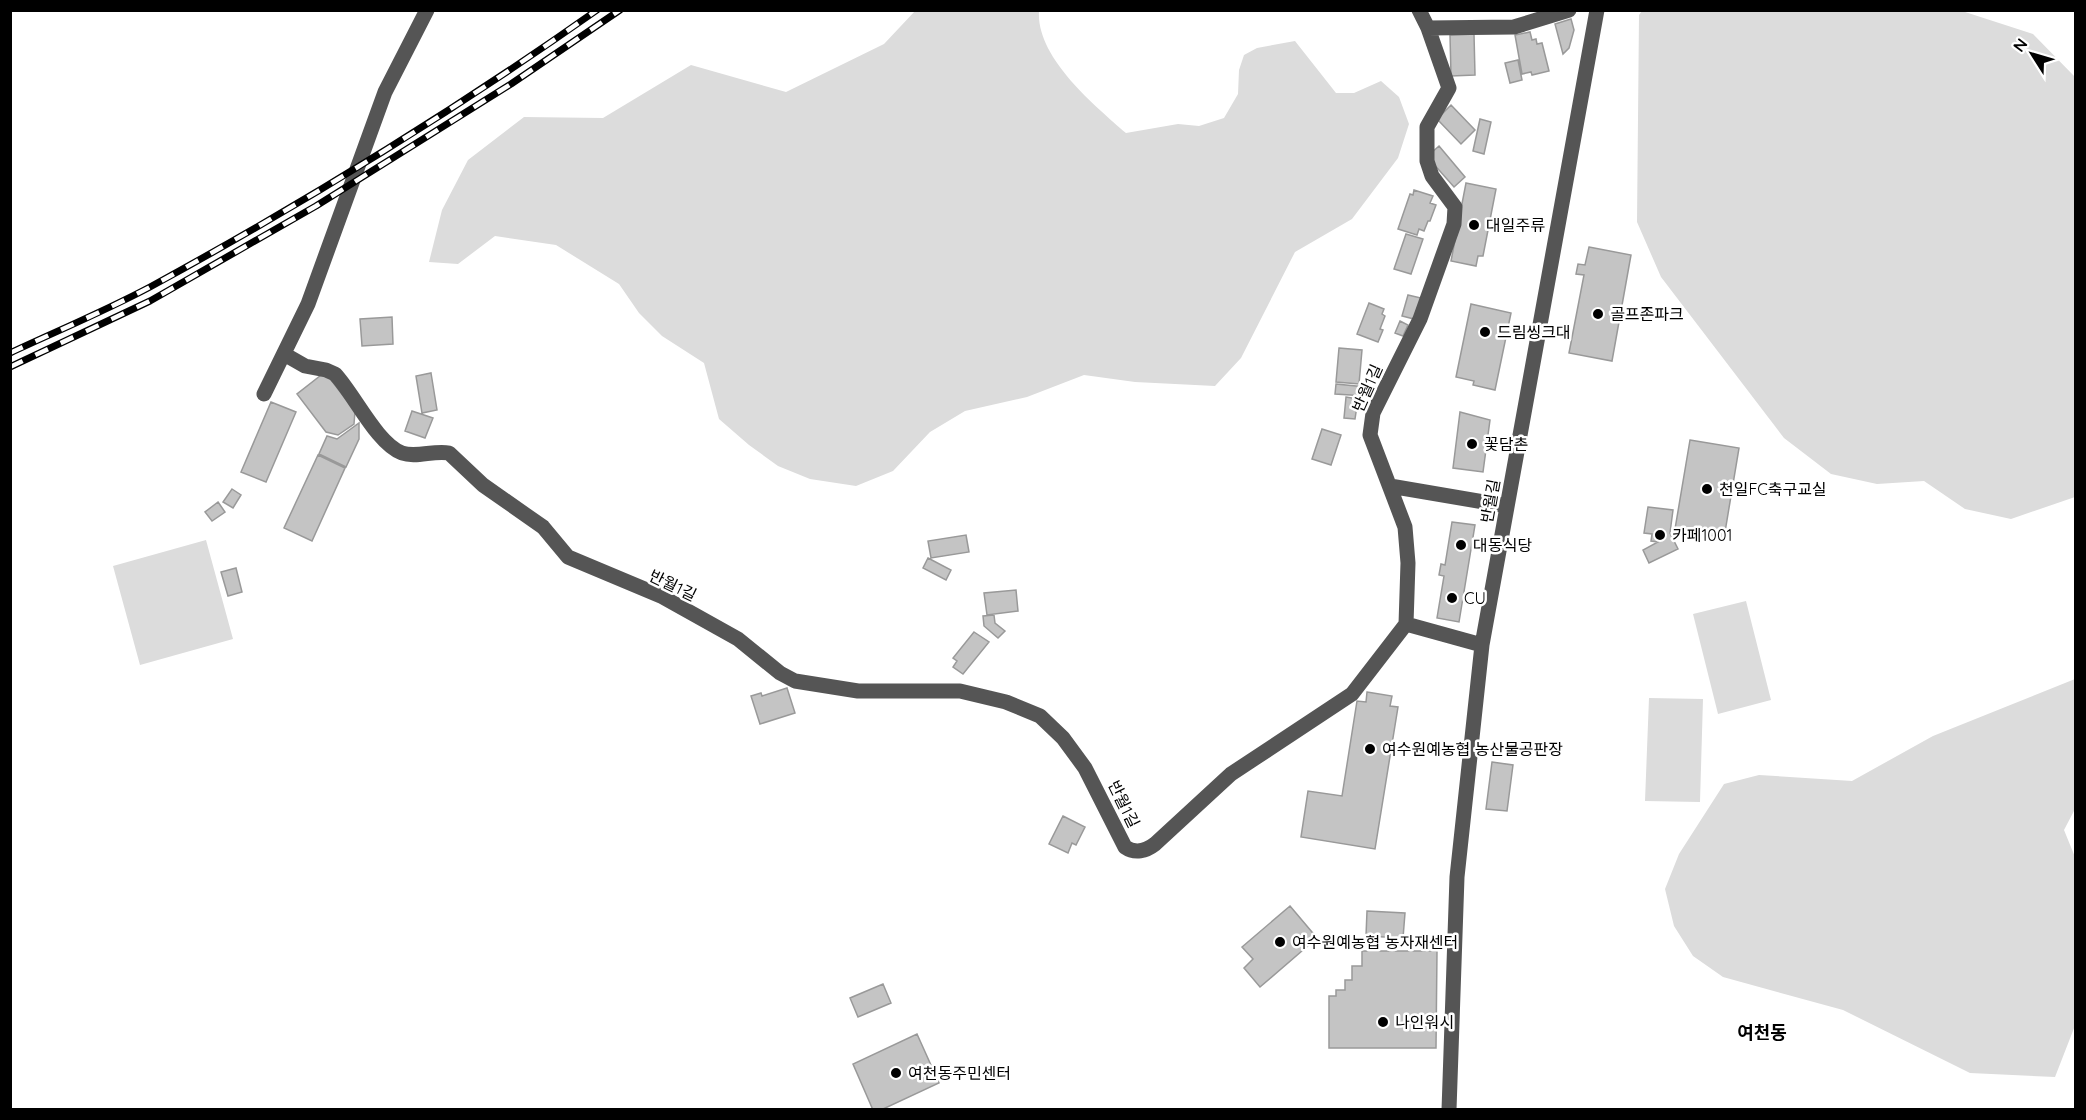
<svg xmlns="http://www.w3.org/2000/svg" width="2086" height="1120" viewBox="0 0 2086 1120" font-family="Quicksand,'Noto Sans KR',sans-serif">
	<rect width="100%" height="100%" fill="#fff"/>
	<path fill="#dcdcdc" d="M 915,11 L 1039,11 C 1036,57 1094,105 1126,133 L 1178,124 L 1199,126 L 1224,118 L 1238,94 L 1239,70 L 1244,55 L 1257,48 L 1295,41 L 1336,93 L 1354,93 L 1381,81 L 1399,97 L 1409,124 L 1398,158 L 1352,219 L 1295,252 L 1241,358 L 1215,386 L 1135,382 L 1084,375 L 1027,397 L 965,411 L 930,432 L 893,471 L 856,486 L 810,479 L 778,466 L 749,445 L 719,419 L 704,363 L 662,336 L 639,313 L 619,284 L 556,245 L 495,236 L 458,264 L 429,262 L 442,210 L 468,160 L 524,117 L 603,118 L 691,65 L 786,92 L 884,44 Z
		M 1642,11 L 1962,11 L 2033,34 L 2075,77 L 2075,497 L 2011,519 L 1965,509 L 1924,481 L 1877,484 L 1831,474 L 1784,438 L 1661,277 L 1637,222 L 1639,15 Z
		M 206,540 L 233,639 L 140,665 L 113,566 Z
		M 1746,601 L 1771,700 L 1718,714 L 1693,614 Z
		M 2075,679 L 2075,809 L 2064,830 L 2075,857 L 2076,1023 L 2055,1077 L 1970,1073 L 1843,1010 L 1723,977 L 1693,956 L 1674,926 L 1665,889 L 1679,854 L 1724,784 L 1759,775 L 1852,781 L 1933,736 Z
		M 1649,698 L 1703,699 L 1700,802 L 1645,801 Z"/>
	<path fill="#c4c4c4" stroke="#999" stroke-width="1.5" d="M 1571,19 L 1574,30 L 1569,48 L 1563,54 L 1555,24 Z
		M 1530,32 L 1532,40 L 1536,39 L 1537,44 L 1542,43 L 1549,71 L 1532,75 L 1531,72 L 1522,74 L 1515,35 Z
		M 1474,34 L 1475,75 L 1451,76 L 1450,35 Z
		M 1518,60 L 1522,80 L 1510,83 L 1505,63 Z
		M 1451,105 L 1475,130 L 1461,144 L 1437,119 Z
		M 1480,119 L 1491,122 L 1484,154 L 1473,151 Z
		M 1439,146 L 1465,177 L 1454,187 L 1431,161 L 1430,154 Z
		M 1466,183 L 1496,189 L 1483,256 L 1478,256 L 1476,266 L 1451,261 Z
		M 1414,190 L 1433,196 L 1430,203 L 1436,205 L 1430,221 L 1428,221 L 1424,231 L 1419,229 L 1417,235 L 1398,229 L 1410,194 L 1413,195 Z
		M 1406,234 L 1423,239 L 1411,274 L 1394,269 Z
		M 1589,247 L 1631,255 L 1612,361 L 1569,353 L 1584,275 L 1576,274 L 1578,264 L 1585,265 Z
		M 1408,295 L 1421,298 L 1414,319 L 1402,316 Z
		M 1369,303 L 1384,309 L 1382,314 L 1385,316 L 1380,329 L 1383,330 L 1378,342 L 1357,334 Z
		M 1471,304 L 1511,313 L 1495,390 L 1473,385 L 1474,381 L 1456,377 Z
		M 392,317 L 393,344 L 362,346 L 360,319 Z
		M 1400,321 L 1408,325 L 1403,336 L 1395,333 Z
		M 1339,348 L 1362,350 L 1359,384 L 1336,382 Z
		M 325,372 L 355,411 L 354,424 L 338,435 L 326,432 L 297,394 Z
		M 431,373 L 437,410 L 422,413 L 416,376 Z
		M 1336,384 L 1366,387 L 1366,396 L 1335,394 Z
		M 1346,397 L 1358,399 L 1355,419 L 1344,418 Z
		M 271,402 L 296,412 L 266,482 L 241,472 Z
		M 412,411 L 433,418 L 425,438 L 405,431 Z
		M 1460,412 L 1490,420 L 1483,472 L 1453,468 Z
		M 359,423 L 359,439 L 346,467 L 319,454 L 327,436 L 337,439 Z
		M 1322,429 L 1341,435 L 1331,465 L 1312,459 Z
		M 1690,440 L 1739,448 L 1724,538 L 1675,529 Z
		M 318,455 L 345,468 L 312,541 L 284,528 Z
		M 232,489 L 241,495 L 233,508 L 223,502 Z
		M 218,502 L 225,512 L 212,521 L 205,512 Z
		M 1648,507 L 1673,510 L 1670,533 L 1678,549 L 1649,563 L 1643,550 L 1658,542 L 1651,541 L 1652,534 L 1644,533 Z
		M 1452,522 L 1475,525 L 1459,622 L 1437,618 L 1444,576 L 1439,575 L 1441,564 L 1445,565 Z
		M 966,535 L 969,552 L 931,558 L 928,541 Z
		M 928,558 L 951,570 L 946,580 L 923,568 Z
		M 236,568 L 242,592 L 228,596 L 221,572 Z
		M 1016,590 L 1018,611 L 987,615 L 984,593 Z
		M 994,615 L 995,623 L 1005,631 L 998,638 L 984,626 L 983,616 Z
		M 974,632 L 989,642 L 963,674 L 953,667 L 957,661 L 953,658 Z
		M 787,688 L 795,713 L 760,724 L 751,696 L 761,693 L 762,696 Z
		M 1367,692 L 1392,696 L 1390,706 L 1398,707 L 1375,849 L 1301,837 L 1308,791 L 1342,796 L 1357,701 L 1366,702 Z
		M 1492,762 L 1513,765 L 1507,811 L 1486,809 Z
		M 1063,816 L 1085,827 L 1076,845 L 1072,843 L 1068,853 L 1049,844 Z
		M 1290,906 L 1317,938 L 1260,987 L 1244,968 L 1253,959 L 1242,947 Z
		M 1367,911 L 1405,913 L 1403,938 L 1366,936 Z
		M 1362,951 L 1437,951 L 1436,1048 L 1329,1048 L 1329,996 L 1336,996 L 1336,990 L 1345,990 L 1345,980 L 1352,980 L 1352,966 L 1362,966 Z
		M 883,984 L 891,1003 L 858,1017 L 850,998 Z
		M 917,1034 L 939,1083 L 881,1110 L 873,1110 L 853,1064 Z"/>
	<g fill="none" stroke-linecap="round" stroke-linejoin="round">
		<path stroke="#555" stroke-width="15" d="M 1428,28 L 1514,27 L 1569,10
			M 284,354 L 305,366 L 326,370 L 335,374 C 354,394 377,444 402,453 C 416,458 434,450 449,453 L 483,485 L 543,527 L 568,557 L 661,596 L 738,639 L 780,673 L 795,681 L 858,691 L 960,691 L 1006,702 L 1040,716 L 1063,738 L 1085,768 L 1125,847 C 1135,854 1146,851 1155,844 L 1231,774 L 1352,694 L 1406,624 L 1408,563 L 1405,527 L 1370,435 L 1373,413 L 1420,319 L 1454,224 L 1455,207 L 1432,176 L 1427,161 L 1427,127 L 1449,88 L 1428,28 L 1419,10
			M 264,394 L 308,304 L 385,92 L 427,10
			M 1390,486 L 1507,506
			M 1406,624 L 1482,645
			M 1449,1110 L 1457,877 L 1482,645 L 1597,10"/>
		<defs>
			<path id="rail" d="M 10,353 C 57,331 105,311 150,287 C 304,203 454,111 597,10
				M 10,367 L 150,301 L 316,206 L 511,84 L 620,10"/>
		</defs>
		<use href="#rail" stroke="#000" stroke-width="7"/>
		<use href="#rail" stroke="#fff" stroke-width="4.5" stroke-dasharray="14" stroke-linecap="butt"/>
	</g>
	<g fill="#000" stroke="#fff" stroke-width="2">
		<circle cx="1474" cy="225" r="6"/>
		<circle cx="1598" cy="314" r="6"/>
		<circle cx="1485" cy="332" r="6"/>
		<circle cx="1472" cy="444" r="6"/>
		<circle cx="1707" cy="489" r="6"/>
		<circle cx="1660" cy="535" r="6"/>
		<circle cx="1461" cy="545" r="6"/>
		<circle cx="1452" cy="598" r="6"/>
		<circle cx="1370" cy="749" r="6"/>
		<circle cx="1280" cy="942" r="6"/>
		<circle cx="1383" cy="1022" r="6"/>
		<circle cx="896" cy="1073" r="6"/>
	</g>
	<g text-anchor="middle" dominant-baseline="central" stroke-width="5" stroke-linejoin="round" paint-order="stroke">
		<g font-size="16" fill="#000" stroke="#fff" text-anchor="start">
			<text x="1486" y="225">대일주류</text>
			<text x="1610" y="314">골프존파크</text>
			<text x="1497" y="332">드림씽크대</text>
			<text x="1484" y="444">꽃담촌</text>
			<text x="1719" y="489">천일FC축구교실</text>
			<text x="1672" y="535">카페1001</text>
			<text x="1473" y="545">대동식당</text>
			<text x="1464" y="598">CU</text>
			<text x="1382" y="749">여수원예농협 농산물공판장</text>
			<text x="1292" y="942">여수원예농협 농자재센터</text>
			<text x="1395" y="1022">나인워시</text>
			<text x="908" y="1073">여천동주민센터</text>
		</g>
		<g font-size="16" fill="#000" stroke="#fff">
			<text transform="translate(1367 388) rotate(-66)">반월1길</text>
			<text transform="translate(1490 501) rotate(-80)">반월길</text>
			<text transform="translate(673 585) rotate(26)">반월1길</text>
			<text transform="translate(1124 804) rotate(64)">반월1길</text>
		</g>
		<g font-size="18" font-weight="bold" fill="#000" stroke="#fff">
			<text x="1762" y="1032">여천동</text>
		</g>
	</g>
	<rect width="2086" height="1120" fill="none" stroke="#000000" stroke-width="24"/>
	<g transform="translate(2032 54) rotate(307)" stroke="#ffffff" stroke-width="4.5" paint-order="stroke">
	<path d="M0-4.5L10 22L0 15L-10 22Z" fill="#000000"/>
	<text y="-9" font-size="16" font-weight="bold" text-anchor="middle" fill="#000000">N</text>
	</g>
</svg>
